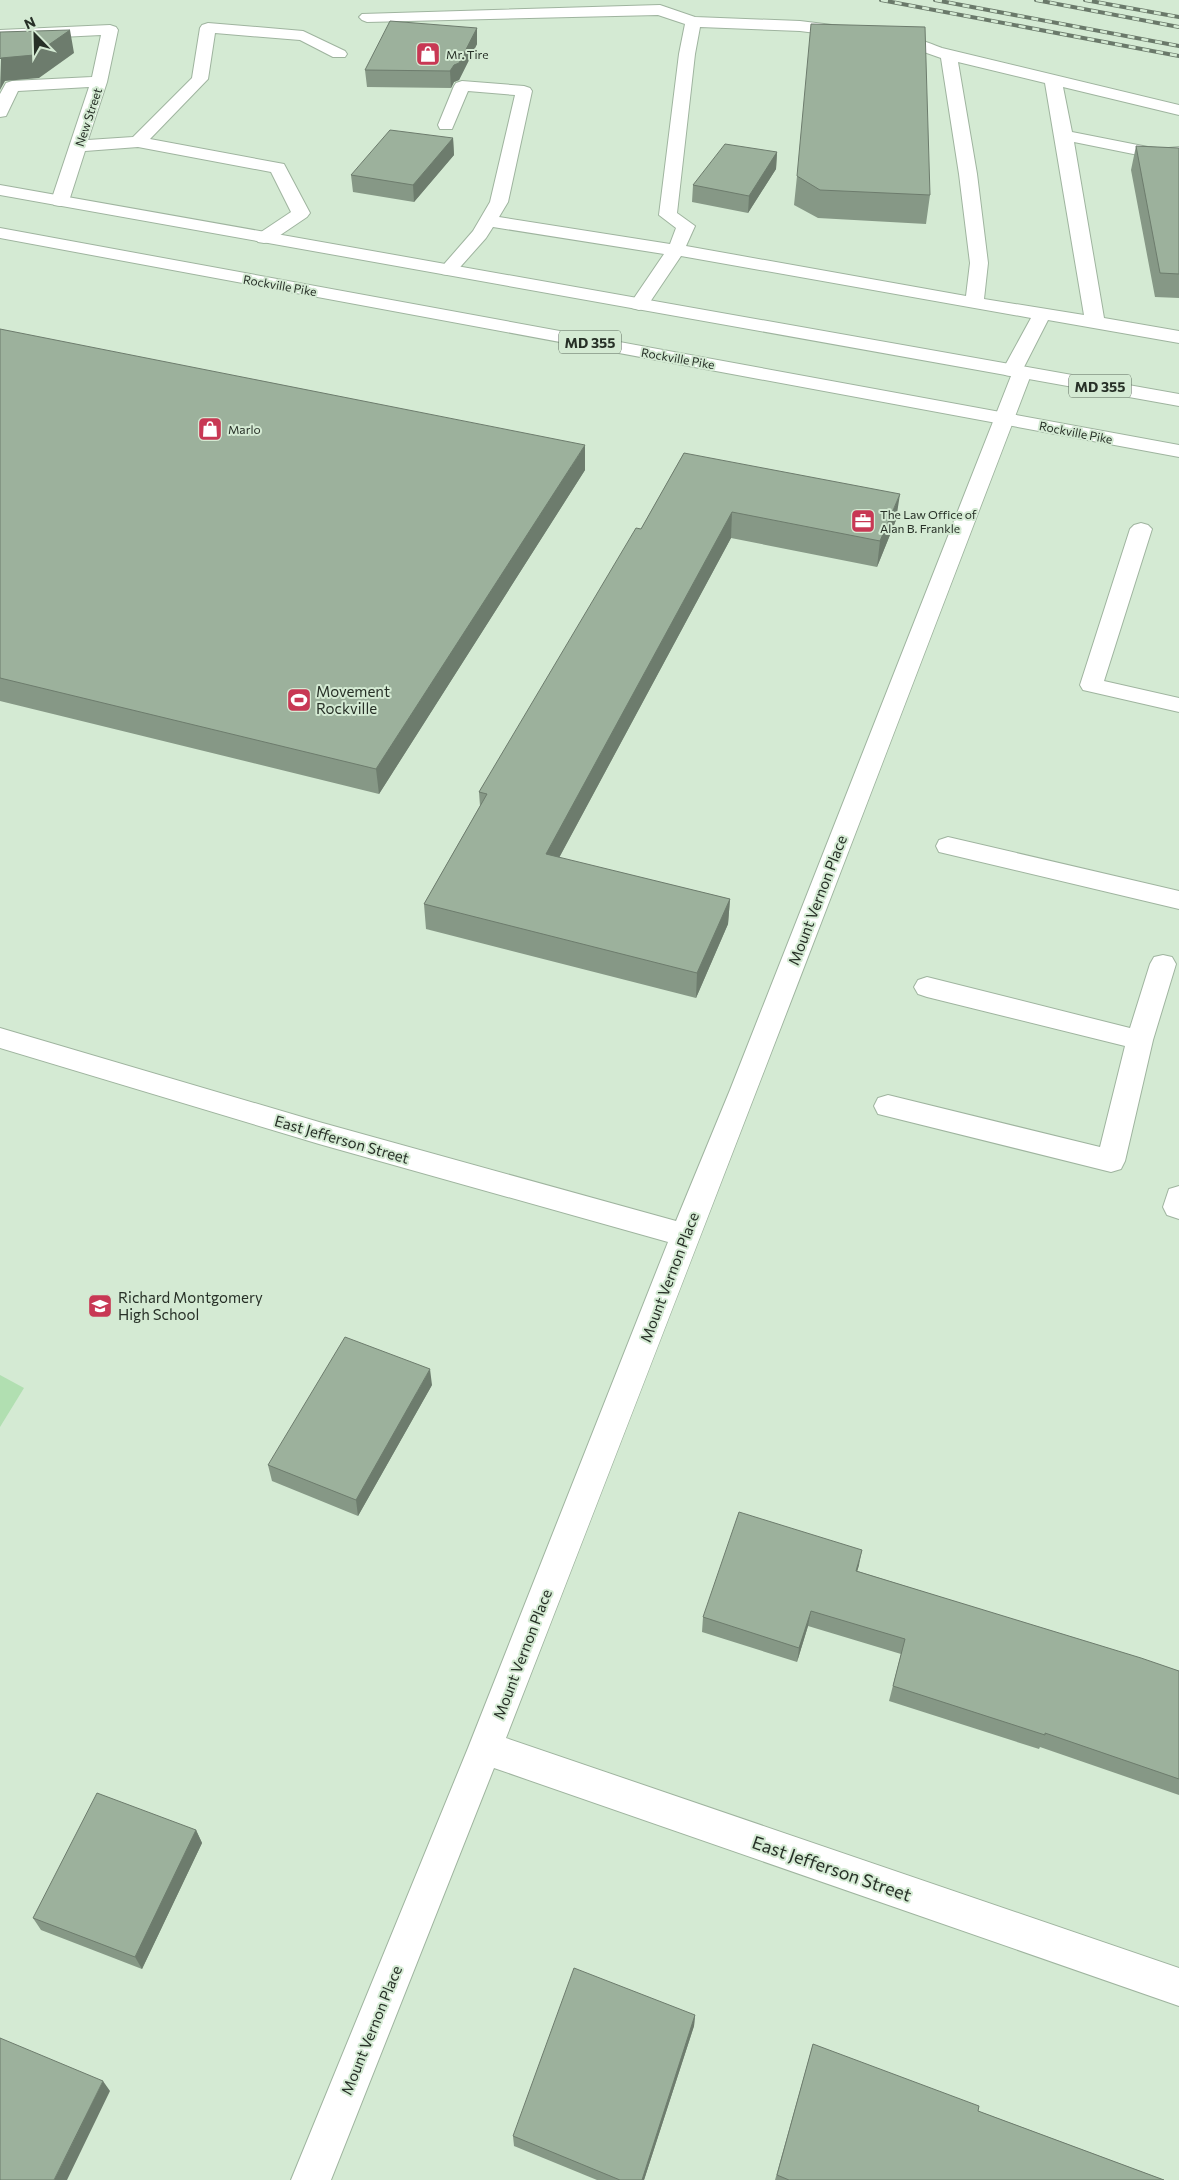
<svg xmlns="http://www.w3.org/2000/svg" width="1179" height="2180" viewBox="0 0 1179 2180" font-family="Commissioner,sans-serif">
	<rect width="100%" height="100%" fill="#d4ead3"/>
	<path fill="#b1dfb1" d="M 0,1375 L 24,1388 L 0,1427 Z"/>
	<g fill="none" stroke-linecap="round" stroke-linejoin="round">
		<defs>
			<path id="minor" d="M 660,5 L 695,17 L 800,21 L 848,27 L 854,29 L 856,32 L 854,35 L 848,37 L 800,31 L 700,27 L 695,54 L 677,213 L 695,226 L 686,246 L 966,296 L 970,263 L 959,174 L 941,58 L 904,45 L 885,42 L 883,39 L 885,36 C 904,31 925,42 942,48 L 1179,105 L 1179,115 L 1063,87 L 1072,132 L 1158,149 L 1179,147 L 1179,157 L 1158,159 L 1074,142 L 1104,318 L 1179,331 L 1179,343 L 1048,320 L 1024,367 L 1029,368 L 1032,372 C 858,828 683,1283 506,1738 L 1179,1968 L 1179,2006 L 494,1768 L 331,2180 L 291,2180 L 468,1748 L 668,1242 L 319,1144 L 0,1048 L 0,1028 L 319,1122 L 676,1221 L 730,1090 L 1011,376 L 1005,375 L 1002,371 L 1031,318 L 681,256 L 646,308 L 639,310 L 632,308 L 630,304 L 664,254 L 493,227 L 486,238 L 454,274 L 448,275 L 442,274 L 439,270 L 473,231 L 490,202 L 515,95 L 468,91 L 452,129 L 440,129 L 438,125 L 454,86 L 456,83 L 462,81 L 524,86 L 530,88 L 532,91 L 508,202 L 499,217 L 670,244 L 676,228 L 659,215 L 679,54 L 685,24 L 658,15 L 367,22 L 362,20 L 359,17 L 362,14 ZM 958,62 L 1045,83 L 1084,315 L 984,299 L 988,263 L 977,174 Z
				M 208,23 L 303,31 L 345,51 L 347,54 L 345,57 L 333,57 L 300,40 L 215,33 L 208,79 L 150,139 L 284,164 L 310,213 L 307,217 L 270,242 L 264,243 L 258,242 L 255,238 L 258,234 L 291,212 L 271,172 L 138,147 L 85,151 L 69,201 L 66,205 L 60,206 L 54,205 L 51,201 L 89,87 L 18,91 L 6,116 L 0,117 L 0,94 L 6,83 L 12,81 L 92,77 L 101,35 L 0,40 L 0,30 L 110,25 L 116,27 L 118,30 L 107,82 L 88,140 L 133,137 L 192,78 L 200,28 L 202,25 Z
				M 1141,523 L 1148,525 L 1152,529 L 1104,681 L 1179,698 L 1179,712 L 1083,690 L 1080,685 L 1130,529 L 1134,525 Z
				M 948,837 L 1179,891 L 1179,909 L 939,852 L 936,846 L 939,840 Z
				M 1163,955 L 1172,957 L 1176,964 L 1153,1040 L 1125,1161 L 1121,1169 L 1111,1172 L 878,1114 L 874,1106 L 878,1098 L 888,1095 L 1100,1147 L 1125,1046 L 927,997 L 918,994 L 914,987 L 918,980 L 927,977 L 1130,1028 L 1150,964 L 1154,957 Z
				M 1179,1186 L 1179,1219 L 1167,1215 L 1163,1207 L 1169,1189 Z"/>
			<path id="major" d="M 0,185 L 1179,394 L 1179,406 L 0,195 Z
				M 0,228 L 1179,445 L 1179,457 L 0,238 Z"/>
		</defs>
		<use href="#minor" stroke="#9fb49f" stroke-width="2"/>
		<use href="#major" stroke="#9fb49f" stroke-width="2"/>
		<use href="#minor" fill="#fff" fill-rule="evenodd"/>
		<use href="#major" fill="#fff" fill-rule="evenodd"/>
		<defs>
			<path id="rail" d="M 881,0 L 1179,56
				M 935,0 L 1179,46
				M 1036,0 L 1179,27
				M 1085,0 L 1179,17"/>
		</defs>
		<use href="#rail" stroke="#6a796a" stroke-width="4"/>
		<use href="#rail" stroke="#d4ead3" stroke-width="2.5" stroke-dasharray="7" stroke-linecap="butt"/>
	</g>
	<path fill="#869886" d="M 477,28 L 477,44 L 459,80 L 454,82 L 451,88 L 367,87 L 365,70 Z
		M 453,138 L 454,155 L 414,202 L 353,192 L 351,175 Z
		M 1136,146 L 1179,148 L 1179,298 L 1155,297 L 1131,170 Z
		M 777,152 L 776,169 L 748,213 L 692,202 L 693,185 Z
		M 797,176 L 930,195 L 926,224 L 818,218 L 794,205 Z
		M 0,329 L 585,470 L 379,794 L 0,701 Z
		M 684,453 L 896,520 L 877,567 L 731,538 L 559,858 L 730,899 L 728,924 L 696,998 L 426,929 L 424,904 L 480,806 L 479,792 L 641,529 Z
		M 432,1385 L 358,1516 L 272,1481 L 268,1465 Z
		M 859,1565 L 857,1571 L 1179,1671 L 1179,1795 L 1040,1747 L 1039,1749 L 889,1701 L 901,1654 L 808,1626 L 797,1662 L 702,1632 L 703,1617 Z
		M 196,1830 L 202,1843 L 142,1969 L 41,1930 L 33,1918 Z
		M 695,2015 L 694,2026 L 644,2180 L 597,2180 L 514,2146 L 513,2136 Z
		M 813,2044 L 978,2111 L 1164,2180 L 775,2180 Z"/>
	<path fill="#6d7c6d" d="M 477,28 L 477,44 L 459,80 L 454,82 L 451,88 L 450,71 Z
		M 70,30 L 74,53 L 39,78 L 5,81 L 0,90 L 1,58 Z
		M 453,138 L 454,155 L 414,202 L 413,185 Z
		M 777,152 L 776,169 L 748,213 L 749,196 Z
		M 585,445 L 585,470 L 379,794 L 376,769 Z
		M 900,494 L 896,520 L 877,567 L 880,541 Z
		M 732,512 L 731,538 L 547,880 L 546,854 Z
		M 730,899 L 728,924 L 696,998 L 697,973 Z
		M 430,1369 L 432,1385 L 358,1516 L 356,1500 Z
		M 862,1550 L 859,1565 L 853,1586 L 856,1571 Z
		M 811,1611 L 808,1626 L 797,1662 L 799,1648 Z
		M 196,1830 L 202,1843 L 142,1969 L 135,1957 Z
		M 695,2015 L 694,2026 L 644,2180 L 642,2180 Z
		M 103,2081 L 110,2091 L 67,2180 L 54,2180 Z"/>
	<path fill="#9cb19c" stroke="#6d7c6d" d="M 390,21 L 477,28 L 459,63 L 454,65 L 450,71 L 365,70 Z
		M 811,24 L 925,27 L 930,195 L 820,190 L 797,176 Z
		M 70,30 L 34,55 L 1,58 L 0,59 L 0,32 Z
		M 390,130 L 453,138 L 413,185 L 351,175 Z
		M 725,144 L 777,152 L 749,196 L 693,185 Z
		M 1136,146 L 1179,148 L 1179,274 L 1160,273 Z
		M 0,329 L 585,445 L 376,769 L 0,678 Z
		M 684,453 L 900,494 L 880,541 L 732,512 L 546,854 L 730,899 L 697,973 L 424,904 L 487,794 L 479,792 L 636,528 L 641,529 Z
		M 345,1337 L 430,1369 L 356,1500 L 268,1465 Z
		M 739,1512 L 862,1550 L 856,1571 L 1141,1658 L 1179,1671 L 1179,1779 L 1045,1733 L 1045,1735 L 893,1686 L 905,1639 L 811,1611 L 799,1648 L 703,1617 Z
		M 97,1793 L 196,1830 L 135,1957 L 33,1918 Z
		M 574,1968 L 695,2015 L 642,2180 L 620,2180 L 513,2136 Z
		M 0,2038 L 103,2081 L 54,2180 L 0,2180 Z
		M 813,2044 L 979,2106 L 978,2111 L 1164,2180 L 789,2180 L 777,2175 Z"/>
	<defs>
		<symbol id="shop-square" viewBox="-11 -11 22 22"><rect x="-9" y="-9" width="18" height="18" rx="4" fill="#c83854" stroke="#d4ead3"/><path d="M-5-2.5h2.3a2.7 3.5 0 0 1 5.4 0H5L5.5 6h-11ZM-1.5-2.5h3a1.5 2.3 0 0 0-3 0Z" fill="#fff"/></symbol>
		<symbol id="office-square" viewBox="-11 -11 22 22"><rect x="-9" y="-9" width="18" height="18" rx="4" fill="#c83854" stroke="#d4ead3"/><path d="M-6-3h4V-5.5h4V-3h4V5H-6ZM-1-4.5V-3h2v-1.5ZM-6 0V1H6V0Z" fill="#fff"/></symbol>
		<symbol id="stadium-square" viewBox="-11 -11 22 22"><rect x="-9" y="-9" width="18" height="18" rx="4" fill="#c83854" stroke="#d4ead3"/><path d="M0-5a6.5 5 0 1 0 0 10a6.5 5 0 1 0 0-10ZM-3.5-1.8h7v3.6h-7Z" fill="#fff"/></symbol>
		<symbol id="school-square" viewBox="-11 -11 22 22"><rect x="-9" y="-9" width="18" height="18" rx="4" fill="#c83854" stroke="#d4ead3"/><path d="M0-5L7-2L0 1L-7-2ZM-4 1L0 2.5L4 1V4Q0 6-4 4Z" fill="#fff"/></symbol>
	</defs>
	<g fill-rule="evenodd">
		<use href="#shop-square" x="414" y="40" width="28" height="28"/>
		<use href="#shop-square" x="196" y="415" width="28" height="28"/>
		<use href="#office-square" x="849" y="507" width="28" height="28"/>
		<use href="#stadium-square" x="285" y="686" width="28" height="28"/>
		<use href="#school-square" x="86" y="1292" width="28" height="28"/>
	</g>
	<g text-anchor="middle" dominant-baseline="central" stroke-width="4" stroke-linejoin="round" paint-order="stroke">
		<g font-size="12" fill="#273027" stroke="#d4ead3" text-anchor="start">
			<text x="446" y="54">Mr. Tire</text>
			<text x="228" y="429">Marlo</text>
			<text x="880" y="514">The Law Office of<tspan x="880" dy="14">Alan B. Frankle</tspan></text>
		</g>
		<g font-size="12" fill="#273027" stroke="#d4ead3">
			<text transform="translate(88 117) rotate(-72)">New Street</text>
			<text transform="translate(280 285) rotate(10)">Rockville Pike</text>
			<text transform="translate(678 358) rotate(10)">Rockville Pike</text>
			<text transform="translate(1076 432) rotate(11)">Rockville Pike</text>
		</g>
		<g fill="#d4ead3" stroke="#5b685b" stroke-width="1">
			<rect x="559" y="330.5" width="62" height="23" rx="4"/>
			<rect x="1069" y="374.5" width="62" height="23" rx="4"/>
		</g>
		<g font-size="14" font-weight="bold" fill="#273027">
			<text x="590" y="342">MD 355</text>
			<text x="1100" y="386">MD 355</text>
		</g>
		<g font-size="15" fill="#273027" stroke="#d4ead3" text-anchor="start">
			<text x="316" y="691">Movement<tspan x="316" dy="17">Rockville</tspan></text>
			<text x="118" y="1297">Richard Montgomery<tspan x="118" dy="17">High School</tspan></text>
		</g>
		<g font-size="15" fill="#273027" stroke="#d4ead3">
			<text transform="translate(817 900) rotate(-69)">Mount Vernon Place</text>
			<text transform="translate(342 1139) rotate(16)">East Jefferson Street</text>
			<text transform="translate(669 1277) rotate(-69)">Mount Vernon Place</text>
			<text transform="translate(522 1654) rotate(-69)">Mount Vernon Place</text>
			<text transform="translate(371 2030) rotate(-68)">Mount Vernon Place</text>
		</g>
		<g font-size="18" fill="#273027" stroke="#d4ead3">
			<text transform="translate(832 1868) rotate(19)">East Jefferson Street</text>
		</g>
	</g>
	<g transform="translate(35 35) rotate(337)" stroke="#d4ead3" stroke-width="4" paint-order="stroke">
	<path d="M0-4L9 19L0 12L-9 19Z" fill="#273027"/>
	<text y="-8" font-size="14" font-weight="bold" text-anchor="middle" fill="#273027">N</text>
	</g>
</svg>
